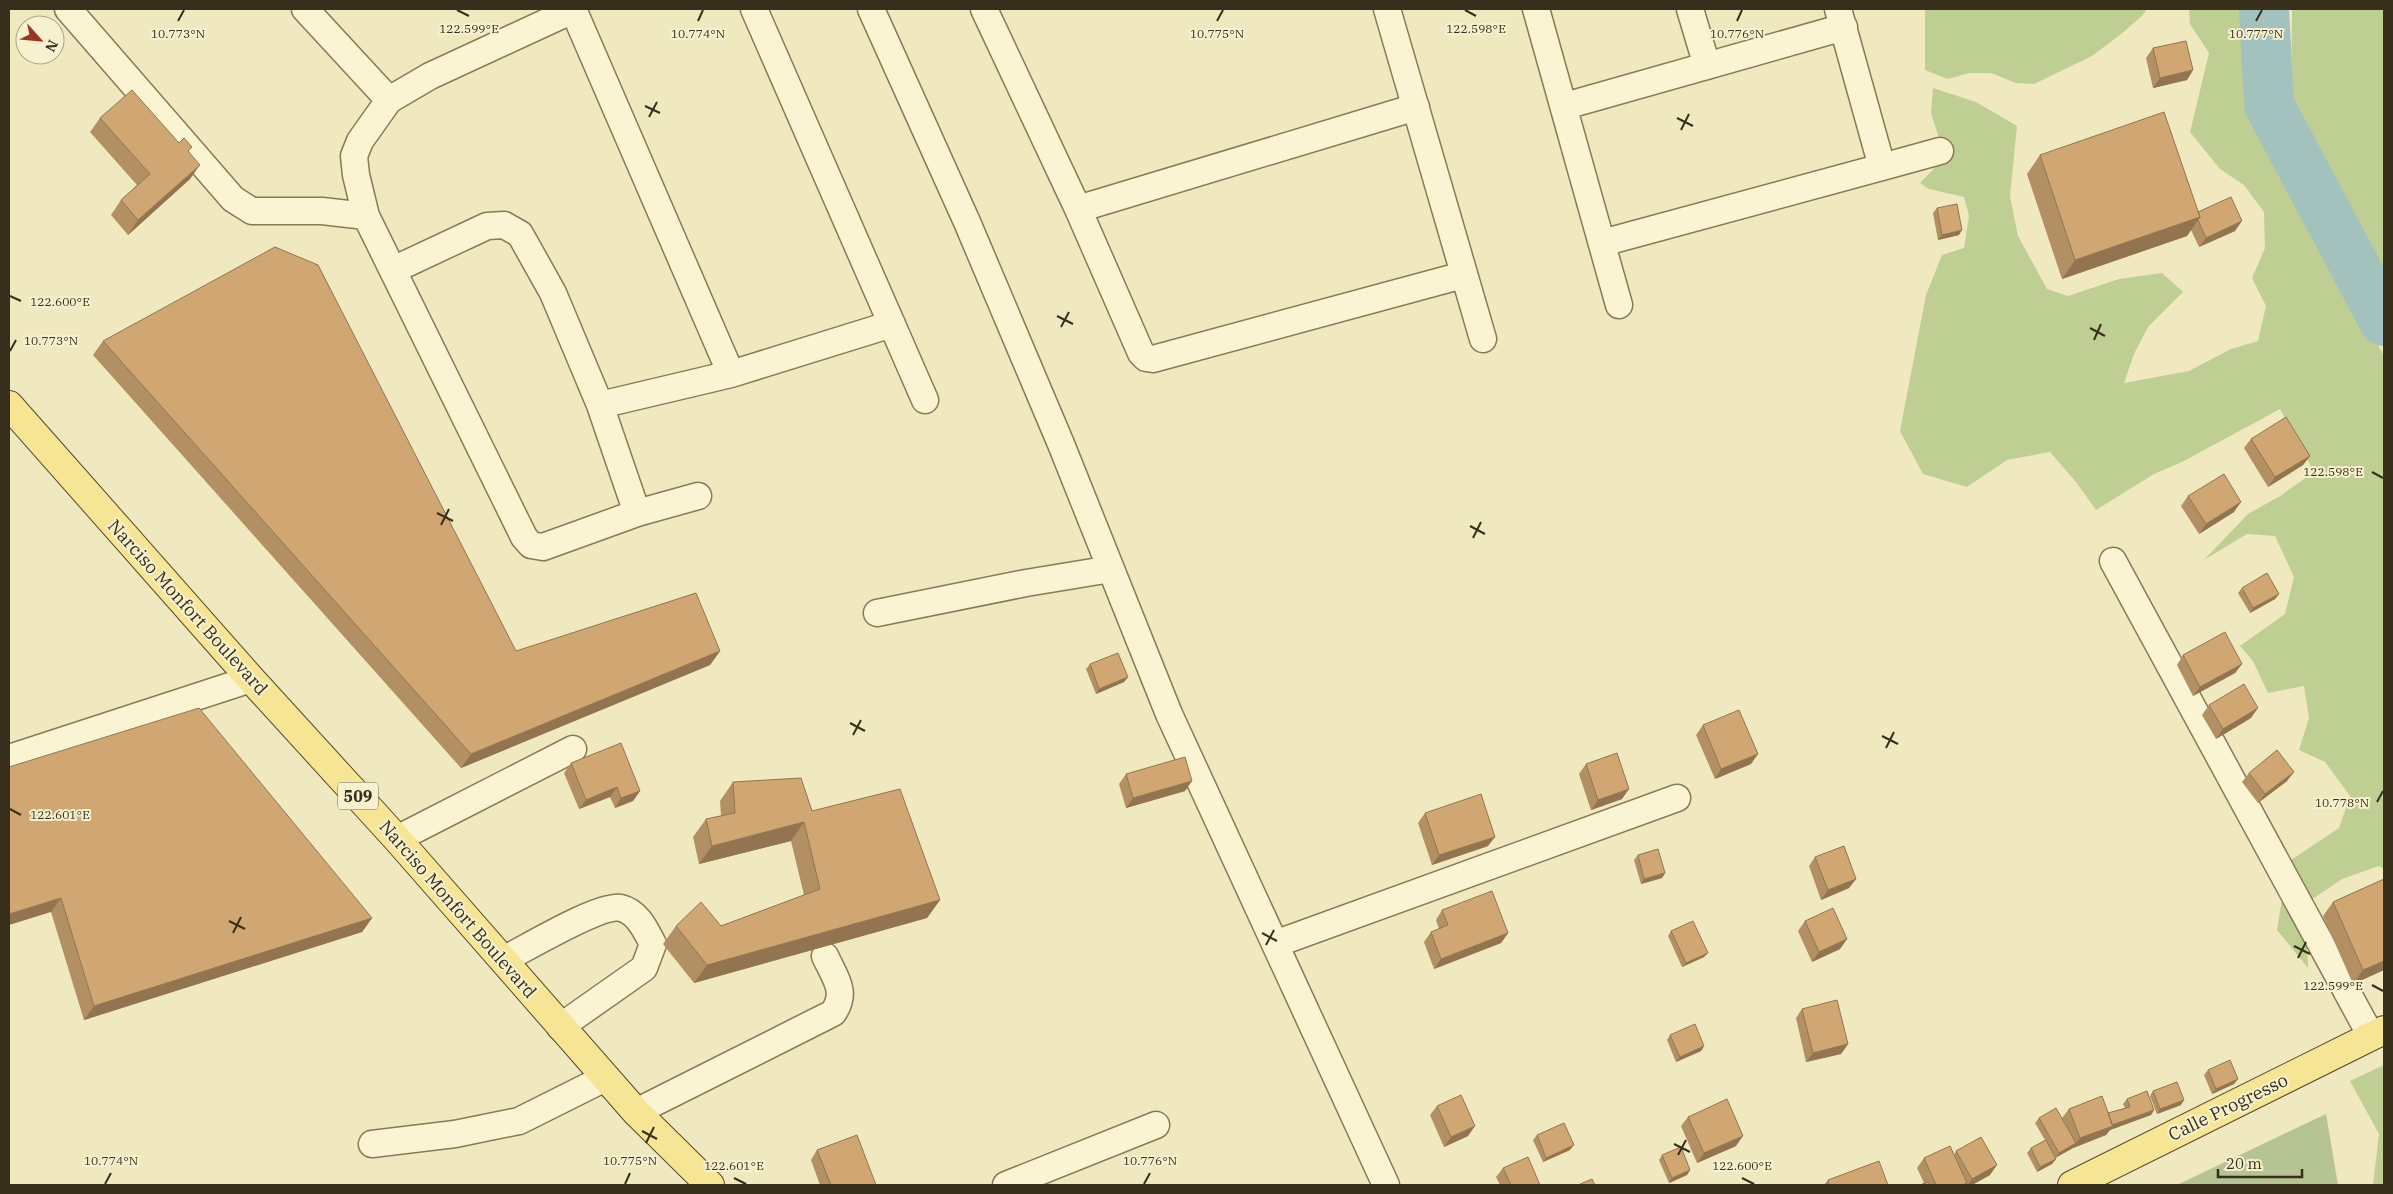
<svg xmlns="http://www.w3.org/2000/svg" width="2393" height="1194" viewBox="0 0 2393 1194" font-family="'IBM Plex Serif',serif">
	<rect width="100%" height="100%" fill="#f0e8bf"/>
	<path fill="#bfcf93" d="M 1925,9 L 2147,9 L 2142,16 L 2121,34 L 2092,56 L 2034,84 L 2016,83 L 1991,73 L 1969,73 L 1948,79 L 1925,70 Z
		M 2189,9 L 2248,9 L 2251,111 L 2384,356 L 2384,869 L 2379,866 L 2342,879 L 2305,904 L 2308,968 L 2277,930 L 2288,862 L 2339,828 L 2350,796 L 2325,762 L 2299,750 L 2309,718 L 2304,686 L 2268,693 L 2253,661 L 2240,646 L 2285,614 L 2294,577 L 2275,536 L 2247,534 L 2204,560 L 2248,514 L 2280,496 L 2314,472 L 2280,409 L 2182,462 L 2154,474 L 2096,510 L 2076,482 L 2050,452 L 2007,460 L 1967,487 L 1923,474 L 1900,431 L 1926,295 L 1942,255 L 1964,248 L 1969,216 L 1964,197 L 1929,189 L 1920,183 L 1945,157 L 1931,113 L 1933,88 L 1976,102 L 2017,126 L 2010,196 L 2018,236 L 2047,289 L 2068,296 L 2119,279 L 2162,273 L 2183,292 L 2148,327 L 2134,354 L 2124,383 L 2189,371 L 2231,349 L 2258,341 L 2266,306 L 2252,278 L 2265,248 L 2264,212 L 2244,185 L 2220,169 L 2190,132 L 2209,53 L 2190,24 Z
		M 2292,9 L 2384,9 L 2384,272 L 2323,179 L 2291,103 Z
		M 2384,1065 L 2384,1185 L 2373,1185 L 2379,1134 L 2350,1081 Z"/>
	<path fill="#b6c393" d="M 2326,1114 L 2338,1185 L 2177,1185 Z"/>
	<g fill="none" stroke-linecap="round" stroke-linejoin="round">
		<path stroke="#a3c2bd" stroke-width="50" d="M 2264,9 L 2269,105 L 2384,321"/>
		<defs>
			<path id="minor" d="M 68,9 L 233,199 L 252,211 L 322,211 L 366,216
				M 305,9 L 389,100
				M 573,9 L 731,374
				M 575,9 L 430,76 L 389,100 L 360,141 L 354,156 L 356,175 L 366,216 L 524,537 L 531,545 L 543,547 L 637,513 L 698,496
				M 754,9 L 925,400
				M 871,9 L 967,222 L 1061,444 L 1169,714 L 1386,1185
				M 984,9 L 1078,209 L 1141,353 L 1146,358 L 1153,359 L 1463,275
				M 1387,9 L 1483,339
				M 1536,9 L 1619,305
				M 1690,9 L 1707,66
				M 1565,106 L 1844,27
				M 1882,167 L 1940,151
				M 1078,209 L 1416,107
				M 1602,243 L 1882,167 L 1838,9
				M 393,270 L 487,226 L 504,225 L 520,234 L 553,293 L 600,405 L 637,513
				M 600,405 L 731,374 L 892,324
				M 2113,561 L 2371,1036
				M 877,613 L 1026,583 L 1111,569
				M 9,758 L 251,679
				M 397,839 L 573,749
				M 1275,944 L 1677,798
				M 503,960 C 525,949 601,903 621,908 C 638,912 646,931 653,944 L 644,968 L 560,1027
				M 636,1112 L 833,1013 C 848,992 835,978 825,956
				M 372,1144 L 455,1134 L 519,1121 L 605,1078
				M 1006,1185 L 1156,1125"/>
			<path id="major" d="M 9,405 L 251,679 L 397,839 L 636,1112 L 710,1185
				M 2072,1185 L 2384,1030"/>
		</defs>
		<use href="#minor" stroke="#8a7957" stroke-width="29"/>
		<use href="#major" stroke="#57462b" stroke-width="30"/>
		<use href="#minor" stroke="#faf4d3" stroke-width="26"/>
		<use href="#major" stroke="#f6e594" stroke-width="28"/>
	</g>
	<path fill="#b39063" d="M 2153,48 L 2193,70 L 2187,80 L 2153,88 L 2146,58 Z
		M 100,118 L 179,143 L 189,151 L 190,179 L 128,235 L 111,215 L 121,200 L 137,185 L 90,132 Z
		M 2040,155 L 2198,212 L 2235,231 L 2199,247 L 2191,230 L 2187,236 L 2062,279 L 2027,174 Z
		M 1937,208 L 1959,235 L 1938,240 L 1933,213 Z
		M 103,341 L 516,651 L 720,651 L 710,665 L 461,768 L 93,355 Z
		M 2251,439 L 2310,456 L 2303,465 L 2268,487 L 2244,448 Z
		M 2188,496 L 2234,512 L 2199,534 L 2181,506 Z
		M 2242,588 L 2279,594 L 2275,599 L 2250,613 L 2238,593 Z
		M 2183,655 L 2242,664 L 2235,673 L 2193,696 L 2177,665 Z
		M 1090,664 L 1128,677 L 1124,682 L 1096,694 L 1086,669 Z
		M 2209,705 L 2251,718 L 2216,739 L 2202,715 Z
		M 1703,725 L 1751,764 L 1715,779 L 1696,735 Z
		M 571,763 L 640,791 L 633,801 L 615,808 L 610,797 L 579,809 L 564,773 Z
		M 1586,764 L 1622,799 L 1591,810 L 1579,774 Z
		M 9,767 L 372,918 L 362,932 L 84,1020 L 51,912 Z
		M 2249,773 L 2287,781 L 2258,803 L 2242,782 Z
		M 1126,774 L 1185,791 L 1126,808 L 1119,784 Z
		M 733,782 L 812,811 L 940,900 L 927,918 L 694,983 L 663,944 L 676,926 L 721,926 L 804,895 L 791,841 L 699,864 L 693,837 L 706,819 L 721,816 L 720,801 Z
		M 1425,813 L 1488,846 L 1432,865 L 1418,823 Z
		M 1638,855 L 1665,873 L 1662,878 L 1641,884 L 1634,860 Z
		M 1815,857 L 1856,879 L 1849,888 L 1821,900 L 1809,866 Z
		M 2384,879 L 2384,970 L 2353,984 L 2323,916 L 2333,902 Z
		M 1442,910 L 1508,933 L 1501,943 L 1434,969 L 1424,942 L 1431,932 L 1439,929 L 1436,920 Z
		M 1805,921 L 1847,939 L 1840,949 L 1812,962 L 1798,931 Z
		M 1671,931 L 1704,957 L 1682,967 L 1668,936 Z
		M 1802,1009 L 1848,1044 L 1841,1054 L 1806,1062 L 1796,1018 Z
		M 1670,1035 L 1704,1046 L 1701,1051 L 1676,1062 L 1667,1040 Z
		M 2208,1070 L 2234,1084 L 2212,1094 L 2204,1075 Z
		M 2153,1091 L 2181,1105 L 2157,1114 L 2150,1096 Z
		M 2127,1099 L 2154,1110 L 2151,1115 L 2110,1130 L 2106,1135 L 2073,1148 L 2055,1158 L 2056,1159 L 2052,1164 L 2037,1172 L 2027,1153 L 2031,1148 L 2045,1140 L 2035,1123 L 2039,1118 L 2062,1118 L 2069,1109 L 2108,1113 L 2125,1108 L 2123,1104 Z
		M 1437,1106 L 1468,1136 L 1444,1147 L 1430,1115 Z
		M 1688,1117 L 1736,1146 L 1697,1163 L 1681,1126 Z
		M 1537,1135 L 1570,1150 L 1543,1162 L 1533,1140 Z
		M 817,1150 L 876,1185 L 820,1185 L 811,1160 Z
		M 1956,1151 L 1990,1175 L 1972,1185 L 1920,1185 L 1924,1183 L 1917,1168 L 1924,1158 L 1954,1155 Z
		M 1662,1155 L 1690,1170 L 1687,1175 L 1669,1183 L 1659,1160 Z
		M 1503,1168 L 1540,1185 L 1500,1185 L 1496,1177 Z
		M 1828,1180 L 1888,1185 L 1824,1185 Z"/>
	<path fill="#927550" d="M 2193,70 L 2187,80 L 2153,88 L 2160,78 Z
		M 200,165 L 190,179 L 128,235 L 138,220 Z
		M 2200,217 L 2187,236 L 2062,279 L 2075,260 Z
		M 2242,221 L 2235,231 L 2199,247 L 2206,238 Z
		M 1962,230 L 1959,235 L 1938,240 L 1942,235 Z
		M 2310,456 L 2303,465 L 2268,487 L 2275,477 Z
		M 2241,502 L 2234,512 L 2199,534 L 2206,524 Z
		M 2279,594 L 2275,599 L 2250,613 L 2253,608 Z
		M 720,651 L 710,665 L 461,768 L 471,754 Z
		M 2242,664 L 2235,673 L 2193,696 L 2200,687 Z
		M 1128,677 L 1124,682 L 1096,694 L 1099,689 Z
		M 2258,708 L 2251,718 L 2216,739 L 2223,729 Z
		M 1758,754 L 1751,764 L 1715,779 L 1721,769 Z
		M 2294,772 L 2287,781 L 2258,803 L 2265,794 Z
		M 1192,781 L 1185,791 L 1126,808 L 1133,798 Z
		M 617,787 L 610,797 L 579,809 L 586,800 Z
		M 1629,789 L 1622,799 L 1591,810 L 1598,800 Z
		M 640,791 L 633,801 L 615,808 L 621,798 Z
		M 804,822 L 791,841 L 699,864 L 712,846 Z
		M 1495,837 L 1488,846 L 1432,865 L 1439,855 Z
		M 1665,873 L 1662,878 L 1641,884 L 1644,879 Z
		M 1856,879 L 1849,888 L 1821,900 L 1828,890 Z
		M 61,898 L 51,912 L 9,925 L 9,914 Z
		M 940,900 L 927,918 L 694,983 L 707,965 Z
		M 372,918 L 362,932 L 84,1020 L 94,1006 Z
		M 1508,933 L 1501,943 L 1434,969 L 1441,959 Z
		M 1847,939 L 1840,949 L 1812,962 L 1819,952 Z
		M 1708,953 L 1704,957 L 1682,967 L 1686,963 Z
		M 2384,961 L 2384,970 L 2353,984 L 2363,970 Z
		M 1848,1044 L 1841,1054 L 1806,1062 L 1813,1053 Z
		M 1704,1046 L 1701,1051 L 1676,1062 L 1680,1057 Z
		M 2238,1079 L 2234,1084 L 2212,1094 L 2216,1089 Z
		M 2184,1100 L 2181,1105 L 2157,1114 L 2160,1109 Z
		M 2154,1110 L 2151,1115 L 2110,1130 L 2106,1135 L 2073,1148 L 2055,1158 L 2059,1153 L 2076,1143 L 2080,1138 L 2111,1125 Z
		M 1475,1126 L 1468,1136 L 1444,1147 L 1451,1137 Z
		M 1743,1136 L 1736,1146 L 1697,1163 L 1704,1153 Z
		M 1574,1145 L 1570,1150 L 1543,1162 L 1546,1158 Z
		M 2056,1159 L 2052,1164 L 2037,1172 L 2040,1167 Z
		M 1997,1165 L 1990,1175 L 1972,1185 L 1968,1185 L 1972,1179 Z
		M 1690,1170 L 1687,1175 L 1669,1183 L 1672,1178 Z"/>
	<path fill="#d0a773" stroke="#927550" d="M 2186,41 L 2193,70 L 2160,78 L 2153,48 Z
		M 132,90 L 179,143 L 184,138 L 192,147 L 188,151 L 200,165 L 138,220 L 121,200 L 150,174 L 100,118 Z
		M 2164,112 L 2200,217 L 2075,260 L 2040,155 Z
		M 2231,197 L 2242,221 L 2206,238 L 2198,220 L 2200,217 L 2198,212 Z
		M 1957,204 L 1962,230 L 1942,235 L 1937,208 Z
		M 275,247 L 318,265 L 516,651 L 696,593 L 720,651 L 471,754 L 103,341 Z
		M 2286,417 L 2310,456 L 2275,477 L 2251,439 Z
		M 2224,474 L 2241,502 L 2206,524 L 2188,496 Z
		M 2267,573 L 2279,594 L 2253,608 L 2242,588 Z
		M 2225,632 L 2242,664 L 2200,687 L 2183,655 Z
		M 1118,653 L 1128,677 L 1099,689 L 1090,664 Z
		M 2244,684 L 2258,708 L 2223,729 L 2209,705 Z
		M 199,708 L 372,918 L 94,1006 L 61,898 L 9,914 L 9,767 Z
		M 1739,710 L 1758,754 L 1721,769 L 1703,725 Z
		M 621,743 L 640,791 L 621,798 L 617,787 L 586,800 L 571,763 Z
		M 2277,750 L 2294,772 L 2265,794 L 2249,773 Z
		M 1617,753 L 1629,789 L 1598,800 L 1586,764 Z
		M 1185,757 L 1192,781 L 1133,798 L 1126,774 Z
		M 801,778 L 812,811 L 900,789 L 940,900 L 707,965 L 676,926 L 701,902 L 721,926 L 820,889 L 804,822 L 712,846 L 706,819 L 735,813 L 733,782 Z
		M 1481,794 L 1495,837 L 1439,855 L 1425,813 Z
		M 1844,846 L 1856,879 L 1828,890 L 1815,857 Z
		M 1658,849 L 1665,873 L 1644,879 L 1638,855 Z
		M 2384,879 L 2384,961 L 2363,970 L 2333,902 Z
		M 1492,891 L 1508,933 L 1441,959 L 1431,932 L 1448,925 L 1442,910 Z
		M 1833,908 L 1847,939 L 1819,952 L 1805,921 Z
		M 1693,921 L 1708,953 L 1686,963 L 1671,931 Z
		M 1837,1000 L 1848,1044 L 1813,1053 L 1802,1009 Z
		M 1695,1024 L 1704,1046 L 1680,1057 L 1670,1035 Z
		M 2230,1060 L 2238,1079 L 2216,1089 L 2208,1070 Z
		M 2177,1082 L 2184,1100 L 2160,1109 L 2153,1091 Z
		M 2147,1091 L 2154,1110 L 2112,1125 L 2108,1113 L 2130,1107 L 2127,1099 Z
		M 1461,1095 L 1475,1126 L 1451,1137 L 1437,1106 Z
		M 2102,1096 L 2113,1126 L 2080,1138 L 2069,1109 Z
		M 1727,1099 L 1743,1136 L 1704,1153 L 1688,1117 Z
		M 2056,1108 L 2076,1143 L 2059,1153 L 2039,1118 Z
		M 1564,1123 L 1574,1145 L 1546,1158 L 1537,1135 Z
		M 857,1135 L 876,1185 L 831,1185 L 817,1150 Z
		M 1981,1137 L 1997,1165 L 1972,1179 L 1956,1151 Z
		M 2046,1140 L 2056,1159 L 2040,1167 L 2031,1148 Z
		M 1950,1146 L 1967,1183 L 1962,1185 L 1936,1185 L 1924,1158 Z
		M 1681,1147 L 1690,1170 L 1672,1178 L 1662,1155 Z
		M 1528,1157 L 1540,1185 L 1511,1185 L 1503,1168 Z
		M 1879,1161 L 1888,1185 L 1829,1185 L 1828,1180 Z
		M 1592,1179 L 1595,1185 L 1578,1185 Z
		M 1928,1182 L 1930,1185 L 1920,1185 Z"/>
	<path fill="none" stroke="#382e1c" stroke-width="2" d="M 457,10 L 469,16M 1465,10 L 1476,16M 178,21 L 184,10M 698,21 L 703,10M 1217,21 L 1223,10M 1737,21 L 1742,10M 2256,21 L 2262,10M 645,106 L 660,113M 649,117 L 657,102M 1677,118 L 1693,126M 1681,130 L 1689,114M 10,296 L 21,301M 1057,316 L 1073,324M 1061,327 L 1069,312M 2090,328 L 2105,336M 2094,340 L 2101,324M 10,351 L 16,340M 2372,472 L 2383,478M 437,513 L 453,521M 441,525 L 449,509M 1470,526 L 1485,534M 1473,538 L 1481,522M 850,723 L 865,731M 853,735 L 861,720M 1882,736 L 1898,744M 1886,748 L 1894,732M 2377,802 L 2383,791M 10,809 L 21,815M 229,921 L 245,929M 233,933 L 241,917M 1262,933 L 1277,941M 1266,945 L 1274,930M 2294,946 L 2310,954M 2298,958 L 2306,942M 2372,985 L 2383,991M 642,1131 L 657,1139M 646,1143 L 654,1127M 1674,1144 L 1690,1152M 1678,1155 L 1686,1140M 734,1178 L 746,1184M 1742,1178 L 1754,1184M 105,1184 L 111,1173M 625,1184 L 630,1173M 1144,1184 L 1150,1173"/>
	<g text-anchor="middle" dominant-baseline="central" stroke-width="4" stroke-linejoin="round" paint-order="stroke">
		<rect fill="#f7f1cf" stroke="#716852" stroke-width="1" x="338" y="782.5" width="40" height="27" rx="4"/>
		<g font-size="16" font-weight="bold" fill="#382e1c">
			<text x="358" y="796">509</text>
		</g>
		<g font-size="18" fill="#382e1c" stroke="#f7f1cf">
			<text transform="translate(188 607) rotate(48)">Narciso Monfort Boulevard</text>
			<text transform="translate(458 909) rotate(49)">Narciso Monfort Boulevard</text>
			<text transform="translate(2228 1107) rotate(-26)">Calle Progresso</text>
		</g>
	</g>
	<g font-size="12" text-anchor="middle" fill="#382e1c" stroke="#f7f1cf" stroke-width="4" stroke-linejoin="round" paint-order="stroke">
		<text x="469" y="33">122.599°E</text>
		<text x="1476" y="33">122.598°E</text>
		<text x="178" y="38">10.773°N</text>
		<text x="698" y="38">10.774°N</text>
		<text x="1217" y="38">10.775°N</text>
		<text x="1737" y="38">10.776°N</text>
		<text x="2256" y="38">10.777°N</text>
		<text x="60" y="306">122.600°E</text>
		<text x="51" y="345">10.773°N</text>
		<text x="2333" y="476">122.598°E</text>
		<text x="2342" y="807">10.778°N</text>
		<text x="60" y="819">122.601°E</text>
		<text x="2333" y="990">122.599°E</text>
		<text x="111" y="1165">10.774°N</text>
		<text x="630" y="1165">10.775°N</text>
		<text x="1150" y="1165">10.776°N</text>
		<text x="734" y="1170">122.601°E</text>
		<text x="1742" y="1170">122.600°E</text>
	</g>
	<rect width="2393" height="1194" fill="none" stroke="#382e1c" stroke-width="20"/>
	<g transform="translate(40 40) rotate(117)"><circle r="24" fill="#f7f1cf" stroke="#aba387"/>
	<path d="M0-4L9 19L0 12L-9 19Z" fill="#9c3423"/>
	<text y="-8" font-size="14" font-weight="bold" text-anchor="middle" fill="#382e1c">N</text>
	</g>
	<path d="M2218 1169v8h84v-8" fill="none" stroke="#382e1c" stroke-width="2.5"/>
	<text x="2226" y="1169" font-size="15" fill="#382e1c" stroke="#f7f1cf" stroke-width="4" paint-order="stroke">20 m</text>
</svg>
